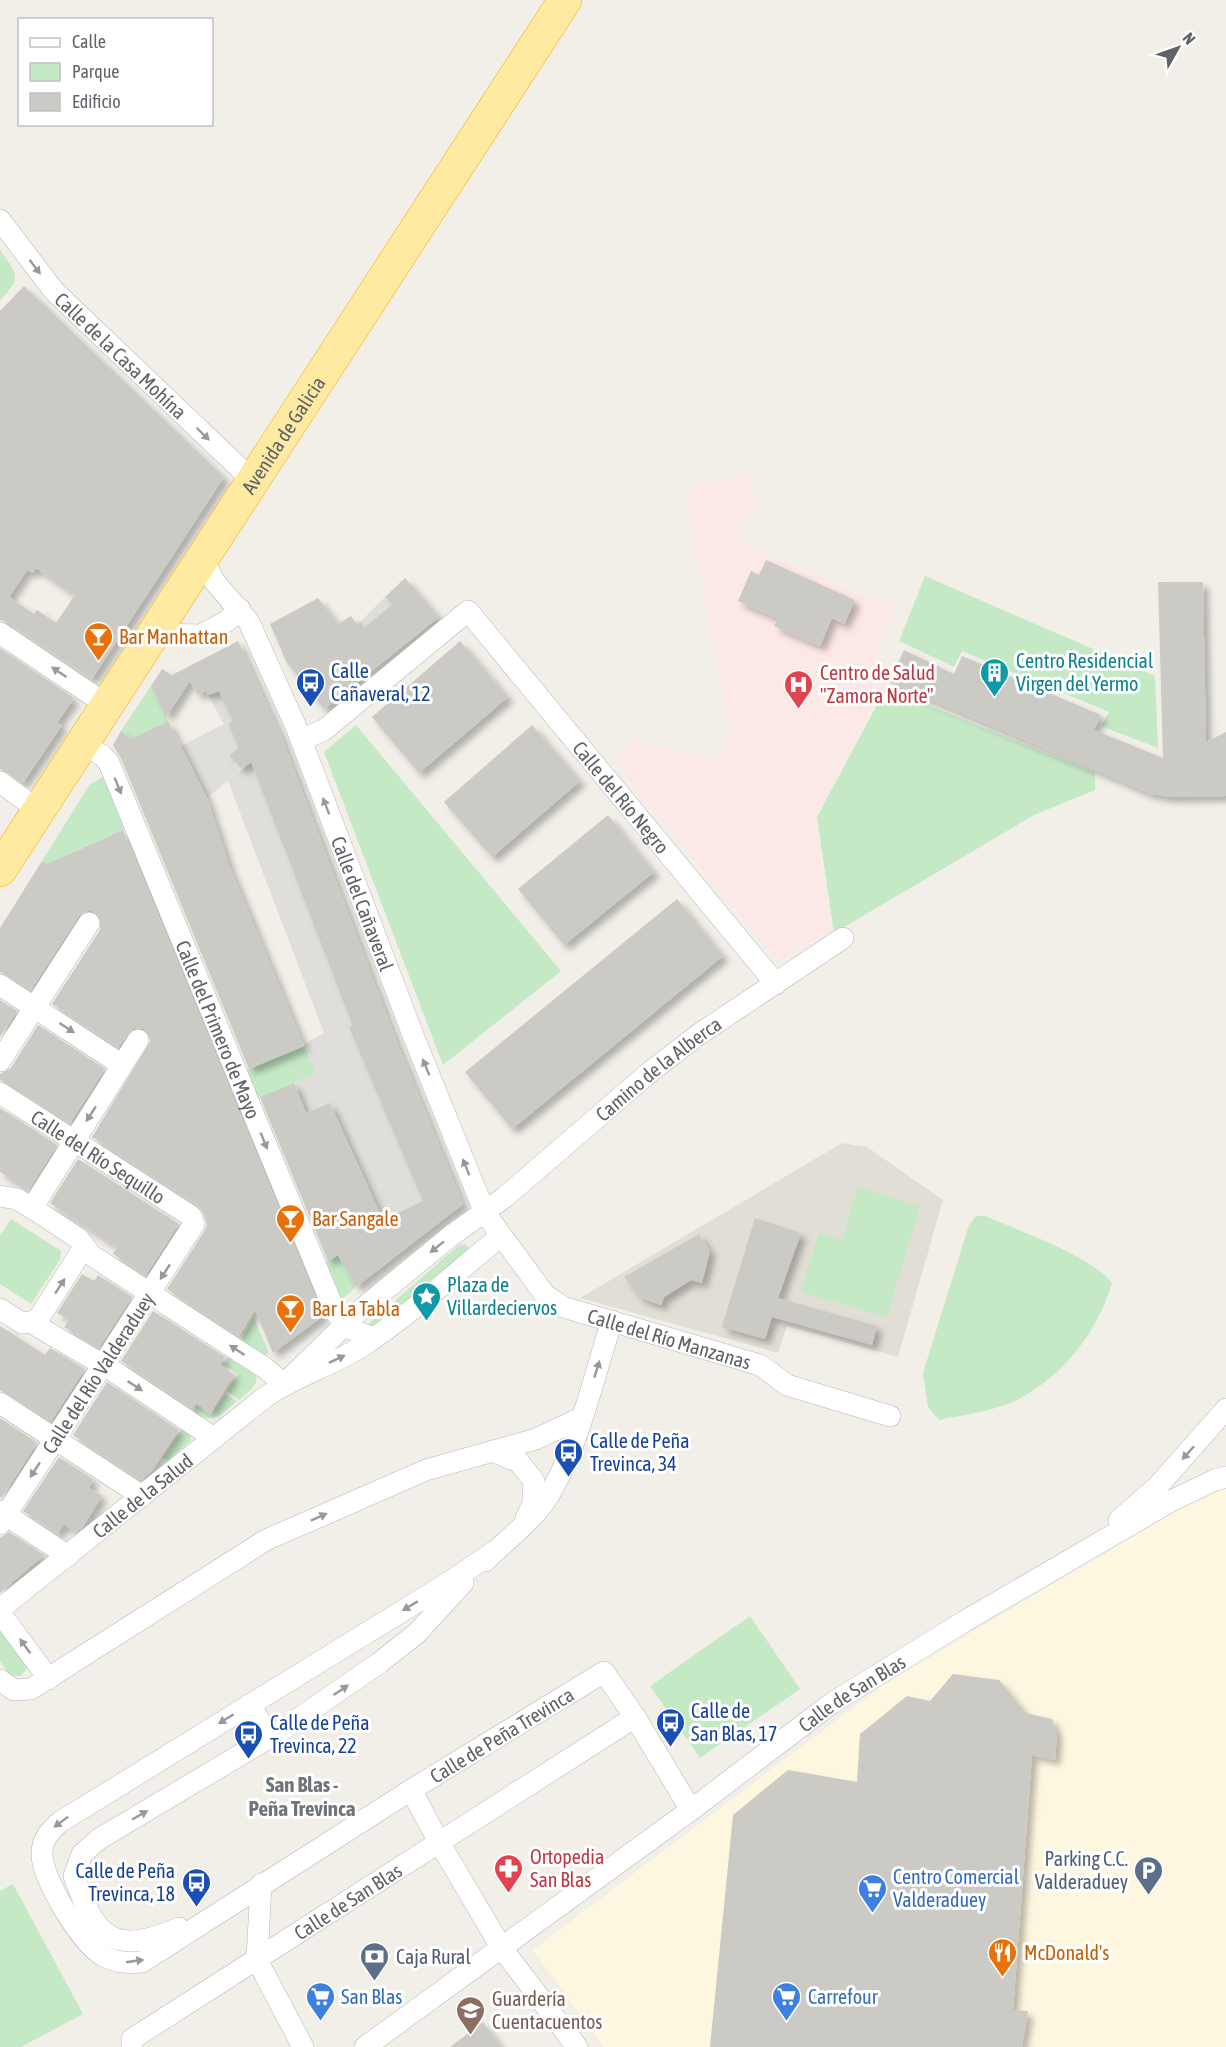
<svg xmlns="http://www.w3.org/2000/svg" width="1226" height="2047" viewBox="0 0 1226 2047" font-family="'Asap Condensed',sans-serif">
	<defs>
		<filter id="shadow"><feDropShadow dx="5.5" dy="5.5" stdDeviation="3" flood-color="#0004"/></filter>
	</defs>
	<rect width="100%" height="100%" fill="#f1efe8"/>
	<path fill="#fef7e0" d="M 1226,1487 L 1226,2047 L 604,2047 L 533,1950 L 880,1687 L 1209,1491 Z"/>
	<path fill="#e0deda" d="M 385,597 L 393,606 L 346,645 L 317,649 L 359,623 Z
		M 220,690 L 233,721 L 228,724 L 240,749 L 229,756 L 235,762 L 233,765 L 239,772 L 251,762 L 350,1019 L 352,1026 L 349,1027 L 363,1040 L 356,1043 L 359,1050 L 431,1198 L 383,1220 L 330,1104 L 306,1113 L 294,1083 L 317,1073 L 304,1044 L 324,1033 L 228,781 L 207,798 L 181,746 L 224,724 L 208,695 Z"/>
	<path fill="#e1ded6" d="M 842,1143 L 867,1147 L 943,1200 L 898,1357 L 787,1326 L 778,1353 L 580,1298 Z"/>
	<path fill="#fce8e6" d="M 748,474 L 757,514 L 742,519 L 737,542 L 895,607 L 874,665 L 901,674 L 894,694 L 882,690 L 815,817 L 831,929 L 778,963 L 614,762 L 632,741 L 709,757 L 719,756 L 727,747 L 730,735 L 729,726 L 686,499 L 693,486 Z"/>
	<path fill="#c5e8c5" d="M 0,250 C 18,275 22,277 0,300 Z
		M 925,576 L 1155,676 L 1158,748 L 1101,726 L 1109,712 L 962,651 L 954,667 L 899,641 Z
		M 151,686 L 168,721 L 131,739 L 121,731 Z
		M 886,688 L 1095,773 L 1095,790 L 1034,815 L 834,933 L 817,817 Z
		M 356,725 L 561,971 L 443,1065 L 324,752 Z
		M 103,777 L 125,829 L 66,855 L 60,873 L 42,861 L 90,784 Z
		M 304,1046 L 317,1073 L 258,1098 L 246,1070 Z
		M 858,1187 L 920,1206 L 887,1317 L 801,1292 L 819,1233 L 842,1240 Z
		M 976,1216 L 985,1216 C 1015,1229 1095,1258 1112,1283 C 1097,1332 1065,1374 1019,1399 C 999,1410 963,1415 939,1420 L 928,1407 L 923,1373 L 969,1225 Z
		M 11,1219 L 61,1251 L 60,1260 L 31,1304 L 0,1284 L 0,1236 Z
		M 465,1244 L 470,1249 L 374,1327 L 367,1325 L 459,1245 Z
		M 338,1255 L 356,1287 L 341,1300 L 325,1262 Z
		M 254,1317 L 269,1354 L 263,1355 L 240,1341 Z
		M 230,1354 L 256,1374 C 259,1386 248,1392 239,1400 L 227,1391 L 238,1374 L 224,1365 Z
		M 225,1394 L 237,1401 C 221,1415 213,1425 193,1412 L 197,1406 L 211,1415 Z
		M 182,1429 L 190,1434 L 191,1441 L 167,1461 L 163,1458 Z
		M 750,1616 L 800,1689 L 700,1758 L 650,1686 Z
		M 0,1628 L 28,1667 L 21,1676 L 10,1676 L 0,1661 Z
		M 13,1884 L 83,2014 L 21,2047 L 0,2047 L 0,1891 Z"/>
	<path fill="#cccac5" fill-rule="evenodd" filter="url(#shadow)" d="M 24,286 L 224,477 L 92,679 L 7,622 L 0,620 L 0,311 ZM 36,568 L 75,595 L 56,623 L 37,610 L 34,614 L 9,597 L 27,570 L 33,573 Z
		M 766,560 L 855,600 L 844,624 L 832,618 L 820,646 L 774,626 L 778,619 L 738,601 L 751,571 L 759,575 Z
		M 405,578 L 439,617 L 324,709 L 287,663 L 270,624 L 318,598 L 338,624 L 351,616 L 361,630 L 392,605 L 385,597 Z
		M 1158,582 L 1203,582 L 1206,742 L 1226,732 L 1226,796 L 1171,797 L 1151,794 L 889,682 L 904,650 L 954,674 L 962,656 L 1101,715 L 1094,730 L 1163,758 Z
		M 238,641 L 282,738 L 397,1043 L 463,1204 L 356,1287 L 338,1255 L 328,1261 L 260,1097 L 294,1083 L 306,1113 L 330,1103 L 383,1220 L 423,1201 L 349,1027 L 352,1026 L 350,1019 L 251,762 L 242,769 L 229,756 L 239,748 L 228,724 L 233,721 L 219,691 L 208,695 L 206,691 L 198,695 L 190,681 L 166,717 L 151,686 L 162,669 L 172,675 Z
		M 460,641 L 508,697 L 419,773 L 372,717 Z
		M 0,648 L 74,698 L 57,723 L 62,725 L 23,783 L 0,769 Z
		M 168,721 L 207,798 L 230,868 L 304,1046 L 249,1069 L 121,758 L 113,745 L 121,731 L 131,739 Z
		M 532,725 L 580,781 L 492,857 L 444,802 Z
		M 608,815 L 654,872 L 564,945 L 518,889 Z
		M 123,830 L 323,1316 L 273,1353 L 255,1310 L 239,1336 L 167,1289 L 205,1230 L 207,1225 L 203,1212 L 198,1205 L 92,1137 L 151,1040 L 144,1029 L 133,1029 L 118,1047 L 52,1004 L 100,930 L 100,917 L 90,910 L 79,916 L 31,990 L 0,972 L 0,928 L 42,861 L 47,864 Z
		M 677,899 L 723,956 L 512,1129 L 465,1072 Z
		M 0,1000 L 17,1011 L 0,1037 Z
		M 38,1025 L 105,1069 L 70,1123 L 0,1080 L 0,1074 L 11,1068 Z
		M 0,1108 L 57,1145 L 29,1190 L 0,1172 Z
		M 78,1159 L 179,1224 L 146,1275 L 113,1254 L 117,1247 L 50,1203 Z
		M 755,1218 L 801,1233 L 778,1298 L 877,1326 L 872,1345 L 772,1317 L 765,1339 L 722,1327 Z
		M 699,1234 L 710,1251 L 702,1283 L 691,1280 L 664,1297 L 661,1305 L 641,1298 L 624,1277 Z
		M 82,1274 L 94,1281 L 98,1275 L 132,1297 L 99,1348 L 64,1327 L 69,1320 L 57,1313 Z
		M 153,1311 L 225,1357 L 220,1365 L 234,1375 L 211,1412 L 196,1403 L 192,1408 L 121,1361 Z
		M 0,1326 L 45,1355 L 50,1348 L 85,1369 L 51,1421 L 0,1390 Z
		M 107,1382 L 179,1430 L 151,1472 L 141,1480 L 73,1435 Z
		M 0,1418 L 37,1443 L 2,1498 L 0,1497 Z
		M 59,1457 L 93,1479 L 89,1488 L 102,1496 L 83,1527 L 76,1532 L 64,1524 L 58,1534 L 23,1511 Z
		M 9,1532 L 44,1555 L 0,1593 L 0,1538 Z
		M 953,1674 L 999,1680 L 1026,1713 L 1052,1719 L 1057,1734 L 1055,1760 L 1032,1755 L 1013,2010 L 1028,2011 L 1022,2047 L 710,2047 L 733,1815 L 788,1770 L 857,1782 L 860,1734 L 907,1696 L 930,1701 Z
		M 483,2022 L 501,2047 L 450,2047 Z"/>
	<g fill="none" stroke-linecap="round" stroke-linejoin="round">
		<defs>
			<g id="minor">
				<path id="s1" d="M 0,220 L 54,291 L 252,480"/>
				<path id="s2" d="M 203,557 L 214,581 L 249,622 L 297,729 L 413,1035 L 485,1213 L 545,1295 L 563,1307 L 760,1365 L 787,1385 L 890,1416"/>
				<path d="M 0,633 L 107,705"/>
				<path d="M 154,634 L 201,635 L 227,621 L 240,609"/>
				<path id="s3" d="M 301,740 L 324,730 L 468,611 L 776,984"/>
				<path id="s4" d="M 82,743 L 103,756 L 109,763 L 335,1312 L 351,1329 L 373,1338"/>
				<path d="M 0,782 L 38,810"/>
				<path d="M 0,985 L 122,1065"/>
				<path d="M 0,1061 L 89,923"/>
				<path id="s5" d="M 0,1093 L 191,1216 L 194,1224 L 0,1524"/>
				<path d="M 0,1196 L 17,1199 L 32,1208 L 79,1239 L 91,1255 L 265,1368 L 284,1384"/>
				<path d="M 32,1208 L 138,1040"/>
				<path d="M 0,1309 L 22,1323 L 37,1321 L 84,1247"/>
				<path d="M 32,1323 L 110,1369 L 214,1438"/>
				<path id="s6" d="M 284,1384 L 357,1313 L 452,1235 L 505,1197 L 650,1072 L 698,1035 L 843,938"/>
				<path d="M 0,1403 L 142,1496"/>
				<path d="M 492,1451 L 519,1462 L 534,1481 L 533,1504 L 526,1518"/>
				<path d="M 0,1511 L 68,1556"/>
				<path d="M 1119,1520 L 1157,1487 L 1226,1409"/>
				<path id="s7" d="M 495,1551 L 451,1581 L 60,1822 C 51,1830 42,1839 42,1853 C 41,1877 81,1943 102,1955 C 115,1963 128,1963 142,1962 L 411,1790 L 604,1672 L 635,1717 L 691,1810"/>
				<path d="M 485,1561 C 506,1540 534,1520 549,1495 C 579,1446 594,1375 612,1321"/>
				<path id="s8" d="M 0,1609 L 264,1398 C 294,1376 329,1367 361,1347 C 410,1315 455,1273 501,1236"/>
				<path d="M 0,1613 L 49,1679"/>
				<path d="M 0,1680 L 14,1690 L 31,1689 L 266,1540 L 426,1470 L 536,1439 L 581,1418"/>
				<path d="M 250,1704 L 269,1738"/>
				<path d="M 411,1790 L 439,1842 L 501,1947 L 577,2047"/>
				<path d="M 261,1884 L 257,1960 L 303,2047"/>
				<path d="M 179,1928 C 114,1956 96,1939 74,1876 L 82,1854 L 99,1839 L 282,1730 L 379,1663 L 416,1634 L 463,1583"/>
				<path id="s9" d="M 132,2047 L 132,2039 L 635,1717"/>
				<path id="s10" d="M 365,2047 L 691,1810 L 832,1703 L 965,1621 L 1171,1501 L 1215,1480 L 1226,1477"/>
			</g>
			<g id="trunk">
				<path id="s11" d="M 0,870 L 565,0"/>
			</g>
		</defs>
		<use href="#minor" stroke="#b5b8bc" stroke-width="22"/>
		<use href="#trunk" stroke="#f9ab00" stroke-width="34"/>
		<use href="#minor" stroke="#fff" stroke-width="21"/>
		<use href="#trunk" stroke="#feeaa1" stroke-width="33"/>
	</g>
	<defs><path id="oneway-solid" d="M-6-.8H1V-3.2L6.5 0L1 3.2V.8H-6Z" transform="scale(1.5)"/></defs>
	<g fill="#979a9d">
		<use href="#oneway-solid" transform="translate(35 267) rotate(53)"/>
		<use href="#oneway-solid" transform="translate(203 434) rotate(44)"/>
		<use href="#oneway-solid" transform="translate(59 672) rotate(-146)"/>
		<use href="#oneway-solid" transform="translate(118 786) rotate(68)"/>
		<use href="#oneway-solid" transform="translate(326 806) rotate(-111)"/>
		<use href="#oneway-solid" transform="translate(67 1028) rotate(33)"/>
		<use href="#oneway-solid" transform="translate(426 1067) rotate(-112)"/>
		<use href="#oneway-solid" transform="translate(91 1114) rotate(123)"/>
		<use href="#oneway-solid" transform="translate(264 1141) rotate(68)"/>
		<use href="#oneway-solid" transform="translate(466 1167) rotate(-112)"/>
		<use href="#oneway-solid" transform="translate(437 1247) rotate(141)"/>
		<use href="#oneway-solid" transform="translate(165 1272) rotate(123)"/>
		<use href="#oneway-solid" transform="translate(60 1286) rotate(-57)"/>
		<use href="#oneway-solid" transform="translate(237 1350) rotate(-147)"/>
		<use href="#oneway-solid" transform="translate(337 1359) rotate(-25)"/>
		<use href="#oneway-solid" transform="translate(597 1369) rotate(-73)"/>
		<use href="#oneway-solid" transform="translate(135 1386) rotate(33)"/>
		<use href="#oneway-solid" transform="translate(1188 1453) rotate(132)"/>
		<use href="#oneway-solid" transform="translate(35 1470) rotate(123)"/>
		<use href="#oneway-solid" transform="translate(319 1517) rotate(-24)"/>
		<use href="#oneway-solid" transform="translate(410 1606) rotate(149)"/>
		<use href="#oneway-solid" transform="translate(25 1646) rotate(-126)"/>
		<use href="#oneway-solid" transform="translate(341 1690) rotate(-34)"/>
		<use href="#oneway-solid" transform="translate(226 1719) rotate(148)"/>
		<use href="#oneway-solid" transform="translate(140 1815) rotate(-30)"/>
		<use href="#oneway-solid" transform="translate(61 1822) rotate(143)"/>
		<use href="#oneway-solid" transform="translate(135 1961) rotate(-8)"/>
	</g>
	<defs>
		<symbol id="bar-pin" viewBox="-11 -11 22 30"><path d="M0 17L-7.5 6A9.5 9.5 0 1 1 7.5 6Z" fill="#e8710a" stroke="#fff"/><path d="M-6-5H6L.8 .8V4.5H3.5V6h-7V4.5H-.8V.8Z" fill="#fff"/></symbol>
		<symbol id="building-pin" viewBox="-11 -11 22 30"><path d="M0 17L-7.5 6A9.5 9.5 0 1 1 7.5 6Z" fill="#0f9aa8" stroke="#fff"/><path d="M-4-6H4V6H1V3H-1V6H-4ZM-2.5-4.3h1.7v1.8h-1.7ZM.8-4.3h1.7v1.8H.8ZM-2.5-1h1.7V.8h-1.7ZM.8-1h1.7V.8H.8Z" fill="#fff"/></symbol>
		<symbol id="bus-pin" viewBox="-11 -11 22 30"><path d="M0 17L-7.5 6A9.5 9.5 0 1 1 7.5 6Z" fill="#1a4fb4" stroke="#fff"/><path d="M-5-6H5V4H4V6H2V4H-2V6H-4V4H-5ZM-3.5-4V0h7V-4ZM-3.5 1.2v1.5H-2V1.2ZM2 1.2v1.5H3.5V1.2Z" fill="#fff"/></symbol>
		<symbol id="hospital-pin" viewBox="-11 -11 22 30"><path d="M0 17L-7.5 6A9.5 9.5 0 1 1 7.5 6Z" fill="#e0444e" stroke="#fff"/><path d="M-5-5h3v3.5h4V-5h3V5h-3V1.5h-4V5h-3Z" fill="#fff"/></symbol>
		<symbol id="sight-pin" viewBox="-11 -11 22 30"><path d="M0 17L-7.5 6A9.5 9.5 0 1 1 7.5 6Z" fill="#0f9aa8" stroke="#fff"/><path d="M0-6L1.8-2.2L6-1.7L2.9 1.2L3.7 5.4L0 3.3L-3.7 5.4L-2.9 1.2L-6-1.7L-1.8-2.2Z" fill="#fff"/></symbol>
		<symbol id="pharmacy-pin" viewBox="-11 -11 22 30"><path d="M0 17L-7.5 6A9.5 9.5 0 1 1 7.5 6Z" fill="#e0444e" stroke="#fff"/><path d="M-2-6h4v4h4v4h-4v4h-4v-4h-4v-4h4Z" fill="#fff"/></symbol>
		<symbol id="parking-pin" viewBox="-11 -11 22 30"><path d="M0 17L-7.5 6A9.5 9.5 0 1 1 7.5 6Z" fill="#5c6f8a" stroke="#fff"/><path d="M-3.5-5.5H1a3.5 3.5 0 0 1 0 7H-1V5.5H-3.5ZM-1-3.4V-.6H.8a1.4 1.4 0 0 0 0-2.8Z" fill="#fff"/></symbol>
		<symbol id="supermarket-pin" viewBox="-11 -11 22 30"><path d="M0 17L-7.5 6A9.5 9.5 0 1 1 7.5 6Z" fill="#3f7fe0" stroke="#fff"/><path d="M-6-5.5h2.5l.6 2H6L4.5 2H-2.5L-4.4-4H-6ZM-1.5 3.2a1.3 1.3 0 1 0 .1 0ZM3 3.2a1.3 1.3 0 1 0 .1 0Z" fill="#fff"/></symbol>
		<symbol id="restaurant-pin" viewBox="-11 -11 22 30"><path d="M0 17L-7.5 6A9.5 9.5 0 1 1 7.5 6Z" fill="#e8710a" stroke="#fff"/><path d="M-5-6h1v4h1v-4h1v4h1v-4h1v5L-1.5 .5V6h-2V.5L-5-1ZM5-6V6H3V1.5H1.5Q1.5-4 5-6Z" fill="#fff"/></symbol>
		<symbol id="bank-pin" viewBox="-11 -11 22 30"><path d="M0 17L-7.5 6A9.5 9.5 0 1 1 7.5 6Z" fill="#5c6f8a" stroke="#fff"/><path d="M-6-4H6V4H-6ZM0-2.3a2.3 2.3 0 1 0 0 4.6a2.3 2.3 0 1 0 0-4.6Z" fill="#fff"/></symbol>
		<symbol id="school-pin" viewBox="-11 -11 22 30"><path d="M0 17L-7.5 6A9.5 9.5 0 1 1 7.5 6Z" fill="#8d6e63" stroke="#fff"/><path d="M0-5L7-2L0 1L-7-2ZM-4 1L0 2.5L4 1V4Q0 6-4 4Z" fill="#fff"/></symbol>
	</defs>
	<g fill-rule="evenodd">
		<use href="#bar-pin" x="82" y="620" width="33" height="45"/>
		<use href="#building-pin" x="978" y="656" width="33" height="45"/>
		<use href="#bus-pin" x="294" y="666" width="33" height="45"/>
		<use href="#hospital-pin" x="782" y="668" width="33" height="45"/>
		<use href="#bar-pin" x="274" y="1202" width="33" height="45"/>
		<use href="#sight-pin" x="410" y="1280" width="33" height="45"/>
		<use href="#bar-pin" x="274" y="1292" width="33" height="45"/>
		<use href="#bus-pin" x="552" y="1436" width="33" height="45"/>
		<use href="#bus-pin" x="654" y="1706" width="33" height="45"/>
		<use href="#bus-pin" x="232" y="1718" width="33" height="45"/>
		<use href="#pharmacy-pin" x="492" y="1852" width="33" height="45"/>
		<use href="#parking-pin" x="1132" y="1854" width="33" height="45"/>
		<use href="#bus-pin" x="180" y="1866" width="33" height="45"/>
		<use href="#supermarket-pin" x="856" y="1872" width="33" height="45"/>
		<use href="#restaurant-pin" x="986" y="1936" width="33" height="45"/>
		<use href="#bank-pin" x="358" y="1940" width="33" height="45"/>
		<use href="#supermarket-pin" x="304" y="1980" width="33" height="45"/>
		<use href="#supermarket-pin" x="770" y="1980" width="33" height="45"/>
		<use href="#school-pin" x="454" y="1994" width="33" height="45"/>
	</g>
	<g text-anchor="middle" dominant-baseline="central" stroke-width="6" stroke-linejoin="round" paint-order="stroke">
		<g font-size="20" fill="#5f6368" stroke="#fff">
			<text stroke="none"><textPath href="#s1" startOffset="182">Calle de la Casa Mohína</textPath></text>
			<text stroke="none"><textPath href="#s11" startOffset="519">Avenida de Galicia</textPath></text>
			<text stroke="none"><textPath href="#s3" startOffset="453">Calle del Río Negro</textPath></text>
			<text stroke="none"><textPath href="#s2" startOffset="384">Calle del Cañaveral</textPath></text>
			<text stroke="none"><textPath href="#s4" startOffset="322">Calle del Primero de Mayo</textPath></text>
			<text stroke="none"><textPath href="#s6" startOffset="490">Camino de la Alberca</textPath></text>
			<text stroke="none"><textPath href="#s5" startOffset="117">Calle del Río Sequillo</textPath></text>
			<text stroke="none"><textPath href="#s2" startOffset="951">Calle del Río Manzanas</textPath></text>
			<text transform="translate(98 1373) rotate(-57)">Calle del Río Valderaduey</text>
			<text stroke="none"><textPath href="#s8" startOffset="182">Calle de la Salud</textPath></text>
			<text stroke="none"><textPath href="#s10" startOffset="602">Calle de San Blas</textPath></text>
			<text stroke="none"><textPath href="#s7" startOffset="1137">Calle de Peña Trevinca</textPath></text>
			<text stroke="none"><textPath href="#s9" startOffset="264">Calle de San Blas</textPath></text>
		</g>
		<g font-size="20" fill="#c56008" stroke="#fff" text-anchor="start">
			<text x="119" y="636">Bar Manhattan</text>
			<text x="312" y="1218">Bar Sangale</text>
			<text x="312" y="1308">Bar La Tabla</text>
			<text x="1024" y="1952">McDonald's</text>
		</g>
		<g font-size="20" fill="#0d838f" stroke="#fff" text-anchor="start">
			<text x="1016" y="660">Centro Residencial<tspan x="1016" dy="23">Virgen del Yermo</tspan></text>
			<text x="447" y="1284">Plaza de<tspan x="447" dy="23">Villardeciervos</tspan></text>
		</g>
		<g font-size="20" fill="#164399" stroke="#fff" text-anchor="start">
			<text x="331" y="670">Calle<tspan x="331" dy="23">Cañaveral, 12</tspan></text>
			<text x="590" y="1440">Calle de Peña<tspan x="590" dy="23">Trevinca, 34</tspan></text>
			<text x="691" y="1710">Calle de<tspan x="691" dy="23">San Blas, 17</tspan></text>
			<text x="270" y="1722">Calle de Peña<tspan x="270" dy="23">Trevinca, 22</tspan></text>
			<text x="175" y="1870" text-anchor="end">Calle de Peña<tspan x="175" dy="23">Trevinca, 18</tspan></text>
		</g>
		<g font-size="20" fill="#be3a42" stroke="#fff" text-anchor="start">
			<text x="820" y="672">Centro de Salud<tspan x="820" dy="23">"Zamora Norte"</tspan></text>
			<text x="530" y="1856">Ortopedia<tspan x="530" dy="23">San Blas</tspan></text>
		</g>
		<g font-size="20" fill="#4e5e75" stroke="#fff" text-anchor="end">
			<text x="1128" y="1858">Parking C.C.<tspan x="1128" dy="23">Valderaduey</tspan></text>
			<text x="396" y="1956" text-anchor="start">Caja Rural</text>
		</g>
		<g font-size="20" fill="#366cbe" stroke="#fff" text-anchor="start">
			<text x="893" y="1876">Centro Comercial<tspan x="893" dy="23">Valderaduey</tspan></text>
			<text x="341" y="1996">San Blas</text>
			<text x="808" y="1996">Carrefour</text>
		</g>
		<g font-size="20" fill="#785e54" stroke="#fff" text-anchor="start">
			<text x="492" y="1998">Guardería<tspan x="492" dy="23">Cuentacuentos</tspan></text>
		</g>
		<g font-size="21" font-weight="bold" fill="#70757a" stroke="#fff">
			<text x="302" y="1784">San Blas -<tspan x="302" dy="24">Peña Trevinca</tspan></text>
		</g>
	</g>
	<rect x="18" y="18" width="195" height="108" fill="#ffffff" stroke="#bfc1c3" stroke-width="1.5"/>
	<rect x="30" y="38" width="30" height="9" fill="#ffffff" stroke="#bfc1c3" stroke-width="1.5"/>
	<text x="72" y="48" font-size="18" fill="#5f6368">Calle</text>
	<rect x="30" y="63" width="30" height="18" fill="#c5e8c5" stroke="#bfc1c3" stroke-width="1.5"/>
	<text x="72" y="78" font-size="18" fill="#5f6368">Parque</text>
	<rect x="30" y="93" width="30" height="18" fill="#cccac5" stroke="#bfc1c3" stroke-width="1.5"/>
	<text x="72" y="108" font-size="18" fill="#5f6368">Edificio</text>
	<g transform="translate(1178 48) rotate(50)" stroke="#ffffff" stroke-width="4.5" paint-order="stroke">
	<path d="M0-4.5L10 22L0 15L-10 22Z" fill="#5f6368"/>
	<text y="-9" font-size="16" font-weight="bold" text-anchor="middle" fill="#5f6368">N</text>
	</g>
</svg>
